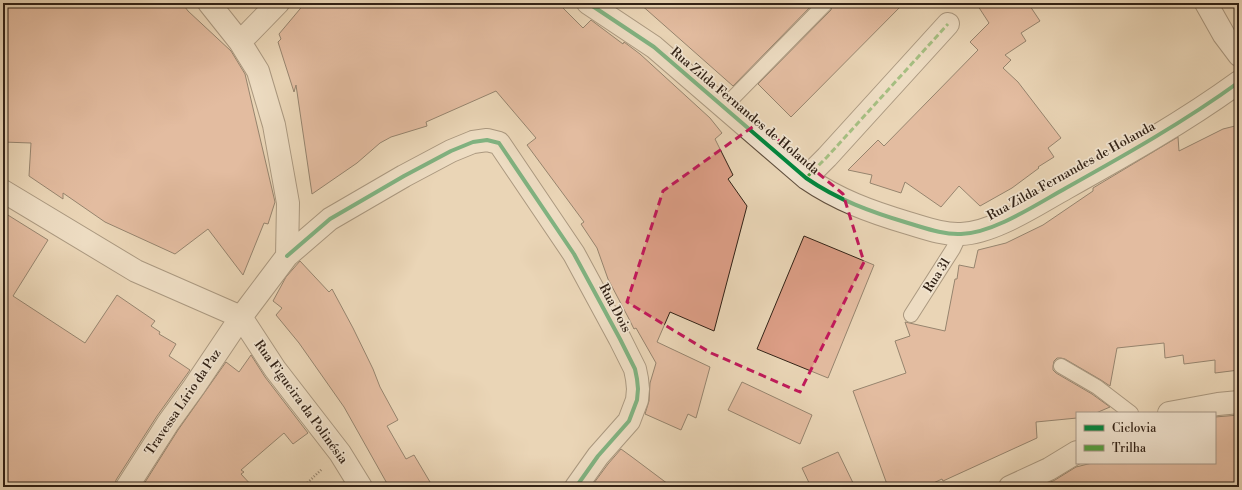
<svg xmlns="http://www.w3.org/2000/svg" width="1242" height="490" viewBox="0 0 1242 490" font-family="'Libre Bodoni',serif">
	<rect width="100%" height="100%" fill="#ead6b7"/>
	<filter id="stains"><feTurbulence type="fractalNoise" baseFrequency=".005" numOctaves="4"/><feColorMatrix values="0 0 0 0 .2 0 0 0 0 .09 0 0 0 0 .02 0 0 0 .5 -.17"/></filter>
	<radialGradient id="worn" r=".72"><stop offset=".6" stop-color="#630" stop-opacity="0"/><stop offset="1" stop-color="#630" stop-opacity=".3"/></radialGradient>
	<path fill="#dc9e86" stroke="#322216" d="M 3,3 L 182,3 L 188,11 L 231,51 L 245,74 L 275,202 L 268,224 L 264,223 L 243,275 L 208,229 L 175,254 L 105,222 L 63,193 L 63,199 L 29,176 L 31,143 L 3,142 Z
		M 305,3 L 558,3 L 583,28 L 591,20 L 623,44 L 624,42 L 640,54 L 710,118 L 722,133 L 715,139 L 733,175 L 728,179 L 747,206 L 714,331 L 670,312 L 657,342 L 710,367 L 696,418 L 688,414 L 681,430 L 645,414 L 649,401 L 650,383 L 656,363 L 636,328 L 634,329 L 628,317 L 608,279 L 597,248 L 581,224 L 584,222 L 527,145 L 536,138 L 496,91 L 426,122 L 427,126 L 391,137 L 380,143 L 357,163 L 312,194 L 296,85 L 294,92 L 278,42 L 281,39 L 279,34 Z
		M 639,3 L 814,3 L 733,86 Z
		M 833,3 L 904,3 L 791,117 L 758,84 L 831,10 Z
		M 976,3 L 1028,3 L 1040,21 L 1021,33 L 1026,41 L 1005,55 L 1011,60 L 1003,68 L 1018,82 L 1061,138 L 1048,148 L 1054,157 L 1038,167 L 1039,168 L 1012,188 L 980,206 L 959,186 L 941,207 L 905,182 L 901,193 L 870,183 L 872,175 L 848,170 L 878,140 L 884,146 L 978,50 L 970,42 L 989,23 Z
		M 1239,125 L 1239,370 L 1215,373 L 1215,360 L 1184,364 L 1183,355 L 1165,358 L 1164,343 L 1117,348 L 1110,386 L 1101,380 L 1065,359 L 1061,358 L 1057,358 L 1054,361 L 1053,366 L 1053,370 L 1056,373 L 1092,394 L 1110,407 L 1096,413 L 1077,413 L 1077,418 L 1036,422 L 1037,438 L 943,481 L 942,479 L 925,487 L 888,487 L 853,391 L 906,373 L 895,341 L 910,336 L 905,322 L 945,331 L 955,279 L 957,279 L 959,265 L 974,268 L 978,250 L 1006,243 L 1043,225 L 1093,191 L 1093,188 L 1178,137 L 1179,151 L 1223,129 Z
		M 3,212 L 48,240 L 13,296 L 85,343 L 117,295 L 155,321 L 151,326 L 160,332 L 159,334 L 176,344 L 169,356 L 190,370 L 157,416 L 116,480 L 115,487 L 3,487 Z
		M 804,236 L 874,265 L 828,378 L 757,349 Z
		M 300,261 L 329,292 L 332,289 L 353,328 L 373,369 L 380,387 L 398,420 L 387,426 L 406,459 L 414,455 L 433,487 L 389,487 L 344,407 L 299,343 L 276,315 L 282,308 L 273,301 L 286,277 Z
		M 251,355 L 265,377 L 308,433 L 293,444 L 284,433 L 241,470 L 244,472 L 241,474 L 253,487 L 142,487 L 178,430 L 226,362 L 239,372 Z
		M 742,382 L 812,415 L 800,444 L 728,410 Z
		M 1239,415 L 1239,487 L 1040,487 L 1055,480 L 1076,467 L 1092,463 L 1215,463 L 1215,417 Z
		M 621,449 L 632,457 L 672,487 L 591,487 L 608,464 Z
		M 838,452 L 855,487 L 811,487 L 802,468 Z"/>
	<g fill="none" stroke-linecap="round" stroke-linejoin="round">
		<defs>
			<path id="service" d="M 724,107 L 825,4
				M 911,315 L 953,249 L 960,234
				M 1061,366 L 1097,387 L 1131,413"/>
			<path id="minor" d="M 588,3 L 654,47 L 806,178 C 838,200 871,212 908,223 C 925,228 944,235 961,234 C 994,233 1037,204 1066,188 C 1125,155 1184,122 1239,82
				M 240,42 L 278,3
				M 806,178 L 827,157 L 948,24
				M 3,191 L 136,271 L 241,317
				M 287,256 L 330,219 L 404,176 L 451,151 L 473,142 L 487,140 L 499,143 L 574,254 L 620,339 L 635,369 L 637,379 L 638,389 L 637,400 L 629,421 L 598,456 L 576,487
				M 241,317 L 275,369 L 340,453 L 361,487
				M 1169,413 L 1218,404 L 1239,402
				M 127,487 L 168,423 L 194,387 L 241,317 L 287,256 L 288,203 L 274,125 L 258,71 L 240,42 L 209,3
				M 1010,487 L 1049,469 L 1077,452"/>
			<path id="tertiary" d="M 1206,3 L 1224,35 L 1239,55"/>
		</defs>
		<use href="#service" stroke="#604f3e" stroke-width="16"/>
		<use href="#minor" stroke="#604f3e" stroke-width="24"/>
		<use href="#tertiary" stroke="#604f3e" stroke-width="24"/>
		<path stroke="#322216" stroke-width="2.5" stroke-dasharray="1 2" stroke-linecap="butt" d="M 303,487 L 322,469"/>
		<use href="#service" stroke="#f1e4d0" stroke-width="14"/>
		<use href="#minor" stroke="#f1e4d0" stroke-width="22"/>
		<use href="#tertiary" stroke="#f1e4d0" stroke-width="22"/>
		<path stroke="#52a240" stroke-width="3" stroke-dasharray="6 3" stroke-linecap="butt" d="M 806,178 L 827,157 L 948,24"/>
		<defs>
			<path id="cycleway" d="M 588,3 L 654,47 L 806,178 C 838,200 871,212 908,223 C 925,228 944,235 961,234 C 994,233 1037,204 1066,188 C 1125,155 1184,122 1239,82
				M 287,256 L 330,219 L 404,176 L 451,151 L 473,142 L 487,140 L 499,143 L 574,254 L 620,339 L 635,369 L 637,379 L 638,389 L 637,400 L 629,421 L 598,456 L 576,487"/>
		</defs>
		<use href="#cycleway" stroke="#f1e4d0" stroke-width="6"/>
		<use href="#cycleway" stroke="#00873e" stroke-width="4"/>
	</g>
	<path d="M0 0H1242V490H0ZM 758,123 L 843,194 L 864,262 L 800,392 L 711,353 L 627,302 L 663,191 Z" fill="#ead6b7" fill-opacity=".55" fill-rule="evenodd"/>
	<path fill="none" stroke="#c2185b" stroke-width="3" stroke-dasharray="8 5" stroke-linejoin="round" d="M 758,123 L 843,194 L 864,262 L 800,392 L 711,353 L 627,302 L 663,191 Z"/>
	<g text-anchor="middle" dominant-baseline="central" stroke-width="3.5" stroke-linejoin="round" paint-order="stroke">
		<g font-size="13" fill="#322216" stroke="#f1e4d0">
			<text transform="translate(745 111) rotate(40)">Rua Zilda Fernandes de Holanda</text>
			<text transform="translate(1071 171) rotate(-29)">Rua Zilda Fernandes de Holanda</text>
			<text transform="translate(937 275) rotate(-58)">Rua 31</text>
			<text transform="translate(615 308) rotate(62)">Rua Dois</text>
			<text transform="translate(183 402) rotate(-56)">Travessa Lírio da Paz</text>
			<text transform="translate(301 402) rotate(54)">Rua Figueira da Polinésia</text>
		</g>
	</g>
	<rect width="1242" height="490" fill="none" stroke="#ead6b7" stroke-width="16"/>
	<rect x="4" y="4" width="1234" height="482" fill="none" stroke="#322216" stroke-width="2"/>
	<rect x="8" y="8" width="1226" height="474" fill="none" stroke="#322216"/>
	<rect x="1076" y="412" width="140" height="52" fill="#f1e4d0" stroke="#a59686"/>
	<rect x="1084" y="425" width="20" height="6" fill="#00873e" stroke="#a59686"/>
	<text x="1112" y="432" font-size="12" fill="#322216">Ciclovia</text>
	<rect x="1084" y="445" width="20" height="6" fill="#52a240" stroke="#a59686"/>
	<text x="1112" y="452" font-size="12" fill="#322216">Trilha</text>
	<rect width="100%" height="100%" filter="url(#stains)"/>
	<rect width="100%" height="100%" fill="url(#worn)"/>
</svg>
